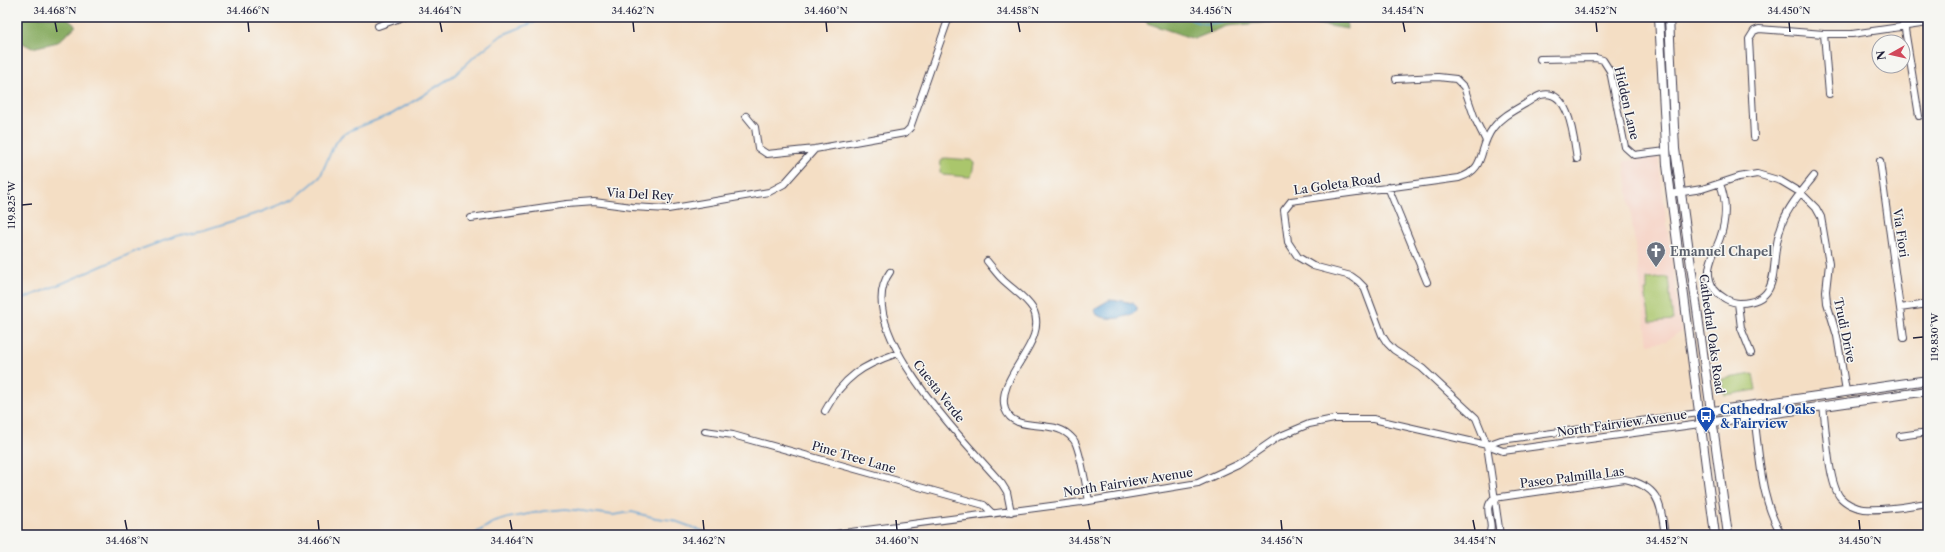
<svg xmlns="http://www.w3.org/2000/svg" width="1945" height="552" viewBox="0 0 1945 552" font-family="'Libre Caslon Text',serif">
	<rect width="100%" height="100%" fill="#f6f6f2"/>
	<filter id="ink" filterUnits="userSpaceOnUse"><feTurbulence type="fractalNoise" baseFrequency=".025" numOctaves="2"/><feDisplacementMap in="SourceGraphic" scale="8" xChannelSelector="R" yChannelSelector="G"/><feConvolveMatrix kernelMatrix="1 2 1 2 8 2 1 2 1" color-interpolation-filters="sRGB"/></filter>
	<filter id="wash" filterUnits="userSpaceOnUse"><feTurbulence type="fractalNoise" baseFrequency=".012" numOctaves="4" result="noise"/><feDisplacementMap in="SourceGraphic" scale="16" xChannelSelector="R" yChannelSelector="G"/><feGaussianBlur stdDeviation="0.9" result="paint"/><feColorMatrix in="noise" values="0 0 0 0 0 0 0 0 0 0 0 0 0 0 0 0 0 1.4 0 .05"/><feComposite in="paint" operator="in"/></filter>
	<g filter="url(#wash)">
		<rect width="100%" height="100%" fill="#f4dec4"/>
		<path fill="#f6d2c4" d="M 1658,156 L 1681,331 L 1666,341 L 1648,344 L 1624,161 Z"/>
		<path fill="#aac66c" stroke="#667454" d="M 945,158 L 971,160 L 974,163 L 972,174 L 970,177 L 943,175 L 940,172 L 941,161 Z
			M 1668,277 L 1673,320 L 1650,322 L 1645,291 L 1647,291 L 1647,279 Z
			M 1753,374 L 1756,390 L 1725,395 L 1722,379 Z"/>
		<path fill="#87ab60" stroke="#54664e" d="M 17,17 L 65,17 L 76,26 L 58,42 L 32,48 L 17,40 Z
			M 1142,17 L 1346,17 L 1347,29 L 1294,20 L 1227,26 L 1194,39 L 1147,23 Z"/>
		<path fill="#5fa3d4" stroke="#406288" d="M 1109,300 L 1123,301 L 1133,303 L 1137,307 L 1137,311 C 1126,319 1109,321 1097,315 L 1094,309 Z"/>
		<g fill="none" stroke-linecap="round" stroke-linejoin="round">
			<path stroke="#5fa3d4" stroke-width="1.5" d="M 1187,17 C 1203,30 1224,21 1242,17
				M 17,301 L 63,283 L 141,249 L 177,236 L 204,230 L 261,212 L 294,199 L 320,177 L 333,147 L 341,136 L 351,130 L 392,114 L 419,98 L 456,74 L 475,56 L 502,35 L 547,17
				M 473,535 L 492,523 L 508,518 L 544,511 L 566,509 L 613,515 L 632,512 L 656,518 L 672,520 L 714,535"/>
		</g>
	</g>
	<g filter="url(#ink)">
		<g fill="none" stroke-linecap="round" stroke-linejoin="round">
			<defs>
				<path id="minor" d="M 1903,17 L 1919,116
					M 378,26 L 403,17
					M 1824,34 L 1829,94
					M 1540,59 L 1596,58 L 1603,60 L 1610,71 L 1625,147 L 1634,155 L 1666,151
					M 1396,79 L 1438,77 L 1456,79 L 1464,87 L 1475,119 L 1486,141
					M 746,116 L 755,127 L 758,148 L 767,154 L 815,149 L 905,133 L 910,128 L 949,17
					M 1754,137 L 1749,39 L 1754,31 L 1759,29 L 1824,34 L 1852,34 L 1928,23
					M 1880,161 L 1904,338
					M 1720,184 C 1727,201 1726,221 1720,238 C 1714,255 1702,271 1714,289 C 1720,297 1731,303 1740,303 C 1772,302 1773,282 1775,257 C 1776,245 1779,232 1783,221 C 1790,204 1803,190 1814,176
					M 1388,187 L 1427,282
					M 1670,194 L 1702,189 L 1739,177 L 1757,174 L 1781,181 L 1801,193 L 1816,208 L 1821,217 L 1829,264 L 1826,291 L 1827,303 L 1837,336 L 1846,391
					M 471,218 L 567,204 L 594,202 L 632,207 L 668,209 L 769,192 L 784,184 L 815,149
					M 987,261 C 992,267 997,274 1002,279 C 1012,289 1026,297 1033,309 C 1050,342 995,376 1005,409 C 1014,434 1050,418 1069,435 C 1071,437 1074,439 1075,442 C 1081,454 1086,487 1089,501
					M 890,272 C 849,327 968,444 1002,484 L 1007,492 L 1011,512
					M 1738,303 L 1741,328 L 1751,353
					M 1900,308 L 1928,304
					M 1823,406 C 1826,427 1828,482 1840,497 C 1845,503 1855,508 1864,509 C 1884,511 1907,506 1928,503
					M 825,411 C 843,377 863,365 898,353
					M 1754,416 C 1760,456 1760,500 1782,535
					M 705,431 L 733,435 L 984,505 L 993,514
					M 1900,436 L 1928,432
					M 1487,445 L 1501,440 L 1699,413
					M 828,535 L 1089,501 L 1198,483 L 1239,464 L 1278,437 L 1309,424 L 1334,419 L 1373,419 L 1487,445 L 1503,451 L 1700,424
					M 1488,535 C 1497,523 1480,510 1494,498 L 1625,479 C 1660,487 1660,503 1665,535
					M 1500,535 L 1487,445 L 1476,418 L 1422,368 L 1394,350 L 1387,343 L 1382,335 L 1364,287 L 1358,281 L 1351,276 L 1313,266 L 1298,257 L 1288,242 L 1284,210 L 1291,201 L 1459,178 C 1488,168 1477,149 1493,128 C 1501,117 1513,111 1525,104 C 1530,101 1535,97 1541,95 C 1570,87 1574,141 1577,159"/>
				<path id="major" d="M 1659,17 L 1667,165 L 1715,535
					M 1669,17 L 1675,149 L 1728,535
					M 1699,413 L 1928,380
					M 1707,423 L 1928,391"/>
			</defs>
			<use href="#minor" stroke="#423e50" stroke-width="8"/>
			<use href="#major" stroke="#423e50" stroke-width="10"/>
			<use href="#minor" stroke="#fff" stroke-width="6"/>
			<use href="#major" stroke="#fff" stroke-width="8"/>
		</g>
	</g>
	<path fill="none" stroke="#22223b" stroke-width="1.5" d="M 55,22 L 57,32M 248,22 L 249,32M 440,22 L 442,32M 633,22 L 634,32M 826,22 L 827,32M 1018,22 L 1020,32M 1211,22 L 1212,32M 1403,22 L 1405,32M 1596,22 L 1597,32M 1789,22 L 1790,32M 22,205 L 32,204M 1913,338 L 1923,337M 125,520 L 127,530M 318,520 L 319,530M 510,520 L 512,530M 703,520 L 704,530M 896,520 L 897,530M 1088,520 L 1090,530M 1281,520 L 1282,530M 1473,520 L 1475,530M 1666,520 L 1667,530M 1859,520 L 1860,530"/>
	<defs>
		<symbol id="church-pin" viewBox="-11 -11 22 30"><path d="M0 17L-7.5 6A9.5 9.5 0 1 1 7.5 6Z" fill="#6b7280" stroke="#f6f6f2"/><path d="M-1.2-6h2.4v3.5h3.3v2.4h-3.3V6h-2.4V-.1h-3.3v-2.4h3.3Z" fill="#fff"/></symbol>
		<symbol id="bus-pin" viewBox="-11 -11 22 30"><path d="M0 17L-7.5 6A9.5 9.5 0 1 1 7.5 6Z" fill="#1a4fb4" stroke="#f6f6f2"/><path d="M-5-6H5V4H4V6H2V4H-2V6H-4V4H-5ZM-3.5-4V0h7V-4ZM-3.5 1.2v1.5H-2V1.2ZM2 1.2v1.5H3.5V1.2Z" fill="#fff"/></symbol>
	</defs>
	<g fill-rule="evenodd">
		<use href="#church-pin" x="1645" y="240" width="22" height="30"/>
		<use href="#bus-pin" x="1695" y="405" width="22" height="30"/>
	</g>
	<g text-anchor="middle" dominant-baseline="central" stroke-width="3" stroke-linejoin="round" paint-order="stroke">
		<g font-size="12" fill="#22223b" stroke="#f6f6f2">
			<text transform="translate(1627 103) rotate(77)">Hidden Lane</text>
			<text transform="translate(1337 184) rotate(-8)">La Goleta Road</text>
			<text transform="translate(640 194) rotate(3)">Via Del Rey</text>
			<text transform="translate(1901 233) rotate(82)">Via Fiori</text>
			<text transform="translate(1845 330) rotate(78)">Trudi Drive</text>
			<text transform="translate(1712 334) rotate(82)">Cathedral Oaks Road</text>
			<text transform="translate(939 391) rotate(52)">Cuesta Verde</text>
			<text transform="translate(1622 423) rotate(-8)">North Fairview Avenue</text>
			<text transform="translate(854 457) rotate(16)">Pine Tree Lane</text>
			<text transform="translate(1572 477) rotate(-7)">Paseo Palmilla Las</text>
			<text transform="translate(1128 482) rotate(-9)">North Fairview Avenue</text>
		</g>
		<g font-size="12" font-weight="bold" fill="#5b616d" stroke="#f6f6f2" text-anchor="start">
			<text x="1670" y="251">Emanuel Chapel</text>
		</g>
		<g font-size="12" font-weight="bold" fill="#164399" stroke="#f6f6f2" text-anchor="start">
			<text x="1720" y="409">Cathedral Oaks<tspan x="1720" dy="14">&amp; Fairview</tspan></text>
		</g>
	</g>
	<rect width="1945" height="552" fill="none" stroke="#f6f6f2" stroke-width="44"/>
	<g transform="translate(1891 54) rotate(262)"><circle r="19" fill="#f6f6f2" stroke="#a1a1a9"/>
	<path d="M0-3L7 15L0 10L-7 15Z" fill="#d1495b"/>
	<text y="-6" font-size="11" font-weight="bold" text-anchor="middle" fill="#22223b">N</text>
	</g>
	<rect x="22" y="22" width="1901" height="508" fill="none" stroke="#22223b" stroke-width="1.5"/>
	<g font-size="10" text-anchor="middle" fill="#22223b">
		<text x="55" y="14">34.468°N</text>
		<text x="248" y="14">34.466°N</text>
		<text x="440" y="14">34.464°N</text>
		<text x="633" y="14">34.462°N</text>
		<text x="826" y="14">34.460°N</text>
		<text x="1018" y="14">34.458°N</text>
		<text x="1211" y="14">34.456°N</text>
		<text x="1403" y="14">34.454°N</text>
		<text x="1596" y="14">34.452°N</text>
		<text x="1789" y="14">34.450°N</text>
		<text transform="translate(11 205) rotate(-90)" y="4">119.825°W</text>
		<text transform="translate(1934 337) rotate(-90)" y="4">119.830°W</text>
		<text x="127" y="544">34.468°N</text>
		<text x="319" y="544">34.466°N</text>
		<text x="512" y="544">34.464°N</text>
		<text x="704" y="544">34.462°N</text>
		<text x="897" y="544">34.460°N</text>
		<text x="1090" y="544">34.458°N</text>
		<text x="1282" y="544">34.456°N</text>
		<text x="1475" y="544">34.454°N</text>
		<text x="1667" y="544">34.452°N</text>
		<text x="1860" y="544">34.450°N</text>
	</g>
</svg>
